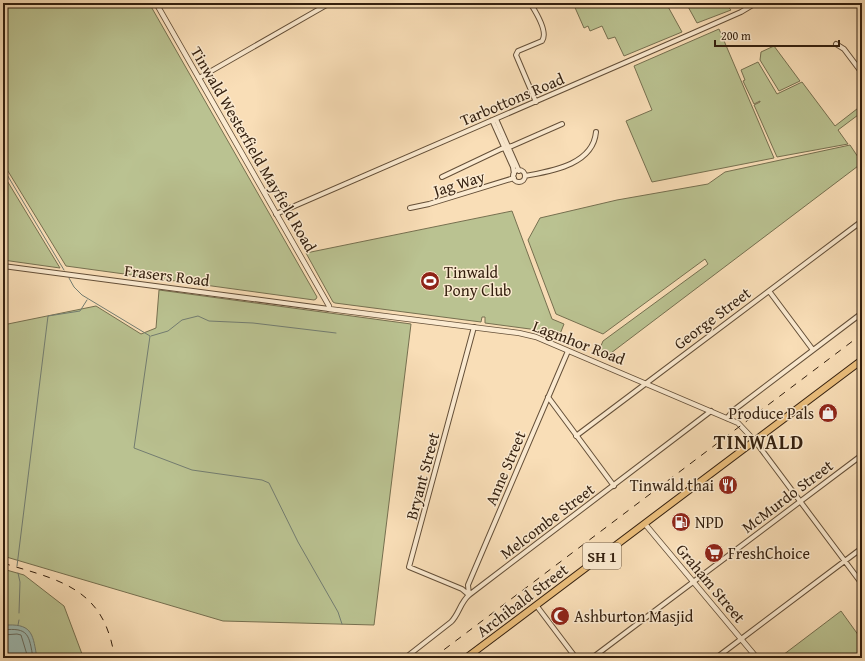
<svg xmlns="http://www.w3.org/2000/svg" width="865" height="661" viewBox="0 0 865 661" font-family="'Gentium Book Plus',serif">
	<rect width="100%" height="100%" fill="#f9deb7"/>
	<filter id="stains"><feTurbulence type="fractalNoise" baseFrequency=".005" numOctaves="4"/><feColorMatrix values="0 0 0 0 .2 0 0 0 0 .09 0 0 0 0 .02 0 0 0 .5 -.17"/></filter>
	<radialGradient id="worn" r=".72"><stop offset=".6" stop-color="#630" stop-opacity="0"/><stop offset="1" stop-color="#630" stop-opacity=".3"/></radialGradient>
	<path fill="#bac291" stroke="#767050" d="M 3,3 L 149,3 L 317,297 L 316,299 L 314,300 L 66,266 L 3,163 Z
		M 573,3 L 666,3 L 682,32 L 624,56 L 615,37 L 608,39 L 602,26 L 590,31 L 588,26 L 584,28 Z
		M 686,3 L 725,3 L 731,10 L 697,23 Z
		M 719,29 L 774,158 L 652,182 L 626,121 L 652,110 L 634,66 Z
		M 774,46 L 800,81 L 779,91 L 760,60 L 761,52 Z
		M 758,62 L 777,94 L 802,82 L 835,126 L 862,105 L 862,112 L 838,130 L 848,144 L 777,157 L 754,105 L 760,102 L 760,101 L 754,104 L 743,81 L 745,80 L 741,70 Z
		M 850,145 L 862,163 L 607,356 L 598,353 L 603,341 L 708,264 L 705,259 L 603,334 L 556,314 L 528,240 L 540,218 L 617,200 L 708,184 L 725,172 Z
		M 3,174 L 60,268 L 3,260 Z
		M 512,211 L 552,319 L 564,324 L 558,339 L 530,329 L 485,323 L 485,317 L 482,317 L 481,322 L 335,303 L 333,302 L 306,253 Z
		M 159,290 L 411,324 L 374,625 L 223,621 L 3,556 L 3,325 L 96,306 L 141,334 L 156,328 Z
		M 3,569 L 24,575 L 64,606 L 82,654 L 82,658 L 3,658 Z
		M 841,611 L 859,636 L 862,634 L 862,658 L 779,658 Z"/>
	<path fill="#9ebbb3" stroke="#737d71" d="M 8,625 C 33,624 33,636 37,658 L 3,658 L 3,626 Z"/>
	<g fill="none" stroke-linecap="round" stroke-linejoin="round">
		<path stroke="#686d60" stroke-width="1" d="M 3,630 C 29,627 29,635 33,658
			M 3,635 L 17,634 L 21,635 L 28,658"/>
		<path stroke="#737d71" stroke-width="1" d="M 3,168 L 64,270
			M 69,278 L 74,287 L 82,295 L 150,336 L 134,448 L 192,470 L 262,480 L 269,483 L 298,542 L 338,612 L 342,624
			M 151,336 L 168,331 L 182,320 L 198,316 L 209,321 L 253,323 L 336,333
			M 17,566 L 48,316 L 80,311 L 87,300
			M 18,573 L 20,582 L 19,613
			M 18,625 L 19,620"/>
		<defs>
			<path id="minor" d="M 532,6 C 537,14 548,33 542,41 L 518,51 L 516,55 L 536,102
				M 836,44 L 844,49 L 862,73
				M 199,78 L 330,3
				M 496,119 L 519,171
				M 492,120 L 513,167 L 514,174
				M513 176a6 6 0 1 1 12 0a6 6 0 1 1-12 0Z
				M 525,176 C 551,171 593,165 596,132
				M 442,177 L 501,149 L 512,146 L 562,124
				M 410,208 L 429,204 L 514,178
				M 276,214 L 691,34 L 741,12 L 756,3
				M 3,266 L 329,309
				M 769,291 L 813,350
				M 548,397 L 614,486
				M 727,418 L 734,410 L 862,313
				M 576,436 L 862,221
				M 755,441 L 862,584
				M 469,595 L 462,589 L 409,567 L 474,327
				M 469,595 L 468,585 L 568,351
				M 536,605 L 576,658
				M 405,658 L 451,622 C 459,614 460,603 469,595 L 711,411
				M 592,658 L 862,455
				M 716,658 L 862,548"/>
			<path id="tertiary" d="M 156,3 L 329,306 L 329,309 L 519,333 L 536,337 L 738,423 L 755,441
				M 645,524 L 757,658"/>
			<path id="trunk" d="M 466,658 L 862,360"/>
		</defs>
		<use href="#minor" stroke="#644f38" stroke-width="6"/>
		<use href="#tertiary" stroke="#644f38" stroke-width="6"/>
		<use href="#trunk" stroke="#331f0e" stroke-width="8"/>
		<use href="#minor" stroke="#fbead0" stroke-width="4"/>
		<use href="#tertiary" stroke="#fbead0" stroke-width="4.5"/>
		<use href="#trunk" stroke="#ecbf7c" stroke-width="6"/>
		<path stroke="#331f0e" stroke-width="1" stroke-dasharray="7 7" stroke-linecap="butt" d="M 3,563 C 47,577 93,584 109,634 C 112,642 113,650 115,658
			M 433,658 L 862,334"/>
	</g>
	<defs>
		<symbol id="stadium-disc" viewBox="-11 -11 22 22"><circle r="9.5" fill="#8f2418" stroke="#fbead0"/><path d="M0-5a6.5 5 0 1 0 0 10a6.5 5 0 1 0 0-10ZM-3.5-1.8h7v3.6h-7Z" fill="#fff"/></symbol>
		<symbol id="shop-disc" viewBox="-11 -11 22 22"><circle r="9.5" fill="#8f2418" stroke="#fbead0"/><path d="M-5-2.5h2.3a2.7 3.5 0 0 1 5.4 0H5L5.5 6h-11ZM-1.5-2.5h3a1.5 2.3 0 0 0-3 0Z" fill="#fff"/></symbol>
		<symbol id="restaurant-disc" viewBox="-11 -11 22 22"><circle r="9.5" fill="#8f2418" stroke="#fbead0"/><path d="M-5-6h1v4h1v-4h1v4h1v-4h1v5L-1.5 .5V6h-2V.5L-5-1ZM5-6V6H3V1.5H1.5Q1.5-4 5-6Z" fill="#fff"/></symbol>
		<symbol id="fuel-disc" viewBox="-11 -11 22 22"><circle r="9.5" fill="#8f2418" stroke="#fbead0"/><path d="M-5.5-6h7V0h2V4h1.3V-2.5L3-4.5l.8-.8L6-3V5H2.5V1h-1V6h-7ZM-4.2-4.7v3.2H.2V-4.7Z" fill="#fff"/></symbol>
		<symbol id="supermarket-disc" viewBox="-11 -11 22 22"><circle r="9.5" fill="#8f2418" stroke="#fbead0"/><path d="M-6-5.5h2.5l.6 2H6L4.5 2H-2.5L-4.4-4H-6ZM-1.5 3.2a1.3 1.3 0 1 0 .1 0ZM3 3.2a1.3 1.3 0 1 0 .1 0Z" fill="#fff"/></symbol>
		<symbol id="mosque-disc" viewBox="-11 -11 22 22"><circle r="9.5" fill="#8f2418" stroke="#fbead0"/><path d="M3.5-4.9A6 6 0 1 0 3.5 4.9A5 5 0 1 1 3.5-4.9Z" fill="#fff"/></symbol>
	</defs>
	<g fill-rule="evenodd">
		<use href="#stadium-disc" x="419" y="270" width="22" height="22"/>
		<use href="#shop-disc" x="817" y="402" width="22" height="22"/>
		<use href="#restaurant-disc" x="717" y="474" width="22" height="22"/>
		<use href="#fuel-disc" x="670" y="511" width="22" height="22"/>
		<use href="#supermarket-disc" x="703" y="542" width="22" height="22"/>
		<use href="#mosque-disc" x="549" y="605" width="22" height="22"/>
	</g>
	<g text-anchor="middle" dominant-baseline="central" stroke-width="3" stroke-linejoin="round" paint-order="stroke">
		<rect fill="#fbead0" stroke="#6f5c48" stroke-width="1" x="583" y="543" width="38" height="26" rx="3"/>
		<g font-size="15" font-weight="bold" fill="#331f0e">
			<text x="602" y="556">SH 1</text>
		</g>
		<g font-size="16" fill="#331f0e" stroke="#fbead0">
			<text transform="translate(512 99) rotate(-23)">Tarbottons Road</text>
			<text transform="translate(254 149) rotate(60)">Tinwald Westerfield Mayfield Road</text>
			<text transform="translate(459 183) rotate(-17)">Jag Way</text>
			<text transform="translate(167 275) rotate(7)">Frasers Road</text>
			<text transform="translate(712 318) rotate(-37)">George Street</text>
			<text transform="translate(579 342) rotate(21)">Lagmhor Road</text>
			<text transform="translate(505 468) rotate(-67)">Anne Street</text>
			<text transform="translate(422 476) rotate(-75)">Bryant Street</text>
			<text transform="translate(787 496) rotate(-37)">McMurdo Street</text>
			<text transform="translate(547 521) rotate(-37)">Melcombe Street</text>
			<text transform="translate(711 583) rotate(50)">Graham Street</text>
			<text transform="translate(522 600) rotate(-37)">Archibald Street</text>
		</g>
		<g font-size="16" fill="#331f0e" stroke="#fbead0" text-anchor="start">
			<text x="444" y="272">Tinwald<tspan x="444" dy="18">Pony Club</tspan></text>
			<text x="814" y="413" text-anchor="end">Produce Pals</text>
			<text x="714" y="485" text-anchor="end">Tinwald thai</text>
			<text x="695" y="522">NPD</text>
			<text x="728" y="553">FreshChoice</text>
			<text x="574" y="616">Ashburton Masjid</text>
		</g>
		<g font-size="20" font-weight="bold" letter-spacing="1" fill="#331f0e" stroke="#fbead0">
			<text x="759" y="441">TINWALD</text>
		</g>
	</g>
	<rect width="865" height="661" fill="none" stroke="#f9deb7" stroke-width="16"/>
	<rect x="4" y="4" width="857" height="653" fill="none" stroke="#331f0e" stroke-width="2"/>
	<rect x="8" y="8" width="849" height="645" fill="none" stroke="#331f0e"/>
	<path d="M715 40v6h124v-6" fill="none" stroke="#331f0e" stroke-width="2"/>
	<text x="721" y="40" font-size="12" fill="#331f0e" stroke="#fbead0" stroke-width="3" paint-order="stroke">200 m</text>
	<rect width="100%" height="100%" filter="url(#stains)"/>
	<rect width="100%" height="100%" fill="url(#worn)"/>
</svg>
